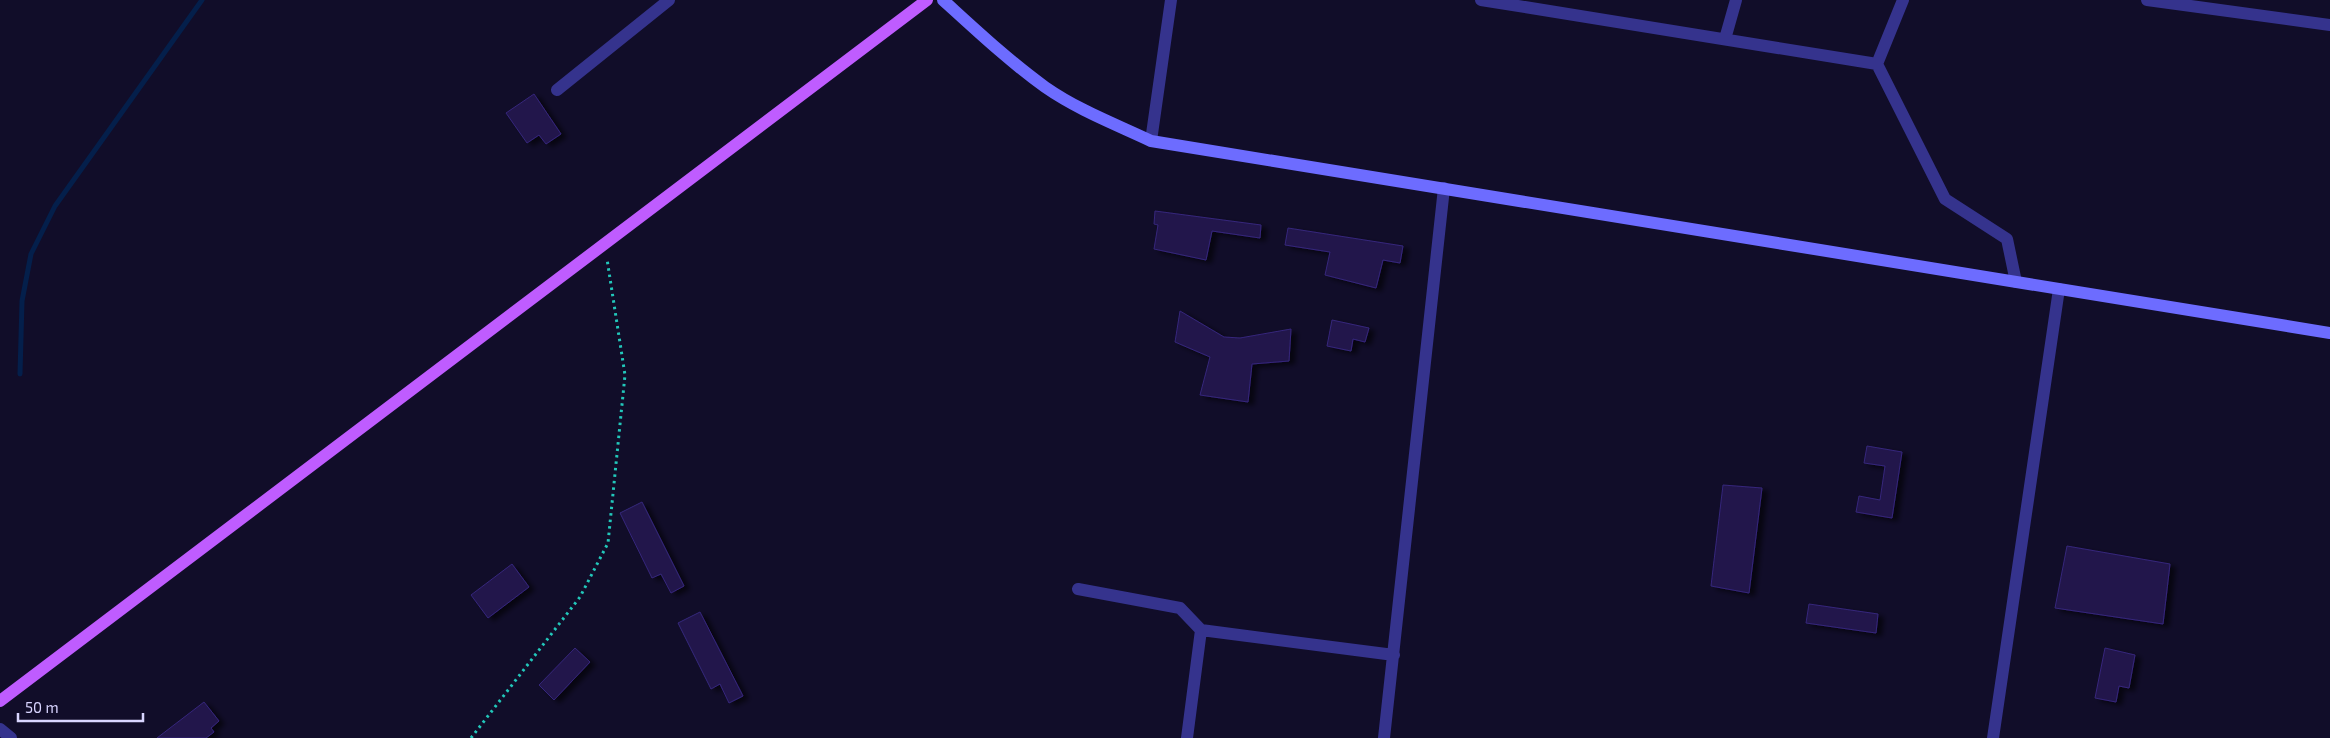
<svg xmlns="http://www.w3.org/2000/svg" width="2330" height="738" viewBox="0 0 2330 738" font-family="'Exo 2',sans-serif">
	<defs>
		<filter id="shadow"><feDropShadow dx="5.5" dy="3" stdDeviation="2.5" flood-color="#0009"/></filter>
	</defs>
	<rect width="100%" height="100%" fill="#110d29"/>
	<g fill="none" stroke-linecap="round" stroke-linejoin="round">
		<path stroke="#041f4b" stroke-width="5" d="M 20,374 L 22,301 L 31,254 L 55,206 L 202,0"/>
	</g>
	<path fill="#21174c" stroke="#36267b" filter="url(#shadow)" d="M 534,94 L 561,134 L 546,144 L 539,135 L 527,143 L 506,113 Z
		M 1155,211 L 1261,225 L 1260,238 L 1212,231 L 1206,260 L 1154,249 L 1158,225 L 1154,224 Z
		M 1288,228 L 1403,246 L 1400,263 L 1383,260 L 1376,288 L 1325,275 L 1330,252 L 1285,245 Z
		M 1180,311 L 1224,337 L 1240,338 L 1291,329 L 1289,361 L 1252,364 L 1248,402 L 1200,395 L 1210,357 L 1175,342 Z
		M 1332,320 L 1369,328 L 1365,342 L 1353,339 L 1351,351 L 1327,346 Z
		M 1867,446 L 1902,452 L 1892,518 L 1856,512 L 1859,496 L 1880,500 L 1885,466 L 1864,463 Z
		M 1723,485 L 1762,488 L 1749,593 L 1711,586 Z
		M 642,502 L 684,586 L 671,593 L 661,574 L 652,578 L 620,513 Z
		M 2067,546 L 2170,564 L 2163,624 L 2055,608 Z
		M 512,564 L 529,587 L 488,618 L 471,595 Z
		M 1809,604 L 1878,614 L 1876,633 L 1806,623 Z
		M 700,612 L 743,696 L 729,703 L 720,684 L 711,689 L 678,623 Z
		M 575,648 L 590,662 L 554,700 L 539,685 Z
		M 2105,648 L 2135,655 L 2129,688 L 2119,686 L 2116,702 L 2095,698 Z
		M 204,702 L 219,721 L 211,728 L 214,732 L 206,738 L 157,738 Z"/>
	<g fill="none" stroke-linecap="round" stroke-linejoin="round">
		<path stroke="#22c7ba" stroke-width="3" stroke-dasharray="2.5 4" stroke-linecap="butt" d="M 471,738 L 580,597 L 608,543 L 625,375 L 607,259"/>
		<path stroke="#35338d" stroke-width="12" d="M 1481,0 L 1877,64
			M 1903,0 L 1877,64 L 1945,199 L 2007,239 L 2016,282
			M 2147,0 L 2330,25
			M 1725,39 L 1736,0
			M 557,90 L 669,0
			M 1151,141 L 1171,0
			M 1078,589 L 1180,608 L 1201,630 L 1394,655
			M 0,729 L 11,738
			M 1187,738 L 1201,630
			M 1384,738 L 1444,188
			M 1993,738 L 2059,289"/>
		<path stroke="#6d6cff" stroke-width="12" d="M 943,0 C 976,30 1009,61 1045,87 C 1078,110 1115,124 1151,141 L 2330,333"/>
		<path stroke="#bf5cff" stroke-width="12" d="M 0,701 L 927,0"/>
	</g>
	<path d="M18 713v8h125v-8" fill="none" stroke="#d9d5ff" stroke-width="2.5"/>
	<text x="25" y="713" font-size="15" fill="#d9d5ff" stroke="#110d29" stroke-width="4" paint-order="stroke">50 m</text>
</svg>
